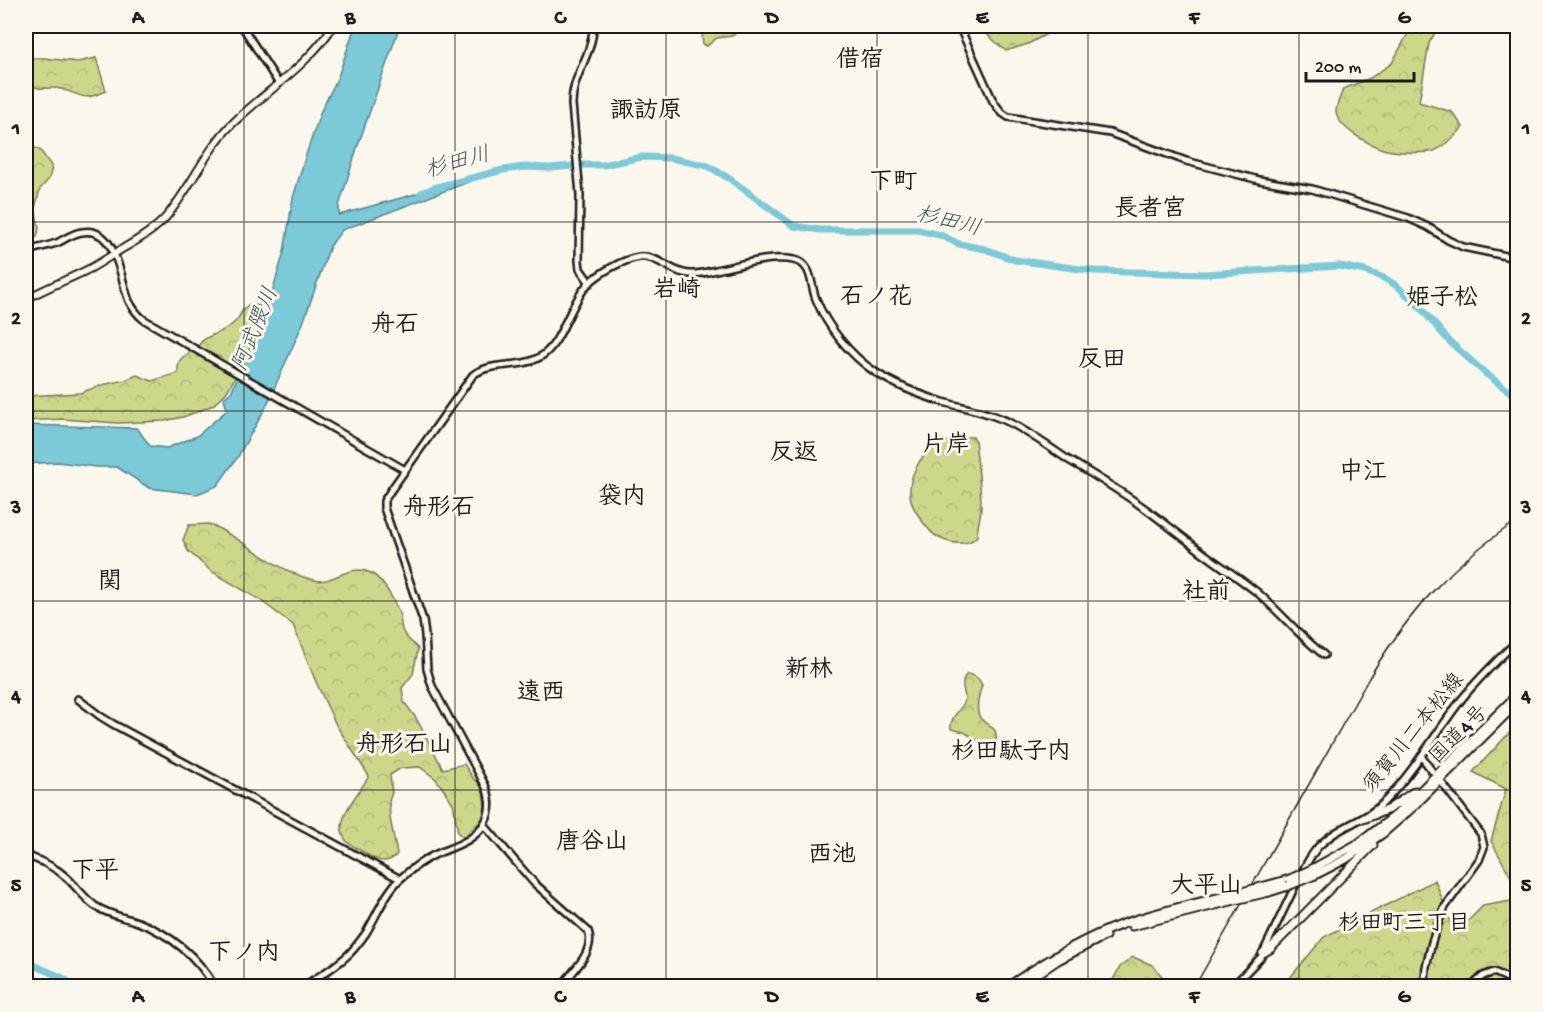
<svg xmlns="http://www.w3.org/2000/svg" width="1543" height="1012" viewBox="0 0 1543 1012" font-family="'Gochi Hand','Klee One',sans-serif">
	<defs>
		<pattern id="forest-crowns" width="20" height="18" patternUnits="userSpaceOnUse" patternTransform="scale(1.5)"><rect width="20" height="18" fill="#ccd78a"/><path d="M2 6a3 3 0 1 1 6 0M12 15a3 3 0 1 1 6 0" fill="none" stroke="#afb876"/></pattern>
	</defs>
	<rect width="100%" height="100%" fill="#fbf7ec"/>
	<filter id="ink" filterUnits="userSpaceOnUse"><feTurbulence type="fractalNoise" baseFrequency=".0167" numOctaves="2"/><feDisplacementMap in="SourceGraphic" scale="12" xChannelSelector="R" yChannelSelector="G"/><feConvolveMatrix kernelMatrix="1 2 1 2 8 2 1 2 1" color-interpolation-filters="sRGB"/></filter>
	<g filter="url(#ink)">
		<path fill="url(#forest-crowns)" stroke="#747a53" stroke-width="1.5" d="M 705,26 L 755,26 L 739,31 L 732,36 L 717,38 L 707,46 L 703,44 L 702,37 Z
			M 977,26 L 1062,26 L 1028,44 L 1006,51 Z
			M 1412,26 L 1439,26 L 1429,43 L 1419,102 L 1452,112 L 1463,127 C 1457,135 1444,147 1434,151 C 1425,154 1391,152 1383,149 C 1368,144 1338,128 1336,112 C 1336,104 1341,96 1343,89 L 1370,78 L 1392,63 Z
			M 26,53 L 29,58 L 44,58 L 78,62 L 96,58 L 106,91 C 81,102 84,95 61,89 C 44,85 41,94 26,81 Z
			M 26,144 L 40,150 L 52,167 L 49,179 L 40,189 L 35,208 L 39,228 L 37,237 L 26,239 Z
			M 250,304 L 260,306 L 265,315 L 260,329 L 239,371 L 226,393 L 213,405 L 199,411 L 183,417 L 164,421 L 118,423 L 62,419 L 26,421 L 26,396 L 80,393 L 102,385 L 125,380 L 137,375 L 152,381 L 178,373 C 177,356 185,357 196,348 C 199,346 200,343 202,341 C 211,334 225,332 235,322 C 242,315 239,311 250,304 Z
			M 965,437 L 973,437 L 975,439 C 977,462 981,484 981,507 C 981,517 977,526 977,536 C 968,547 949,544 938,537 C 929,533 913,510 911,500 C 906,480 920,453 938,445 C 946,441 957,440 965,437 Z
			M 209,524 C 244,538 276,572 314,580 C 333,585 349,562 371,573 C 382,579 393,598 398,610 C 401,616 400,625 403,632 C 406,638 414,644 418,649 L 413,674 L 402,688 L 404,702 L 416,718 L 443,769 L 464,764 L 473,778 L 482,786 L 485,805 L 483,820 L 476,825 L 468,836 L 463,837 L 458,833 L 453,803 L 436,779 L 420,767 L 401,768 L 390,775 L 392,793 L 389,801 L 390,818 L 397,854 C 386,868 372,858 360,850 C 351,845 343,842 342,830 C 341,811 360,792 369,776 L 336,725 L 316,682 L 293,625 L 260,600 L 211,571 L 188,551 L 183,540 L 189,525 Z
			M 967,674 C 975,675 979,678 982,685 C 979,694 974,711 981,719 C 990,729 998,725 996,742 L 990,747 L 982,744 L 964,732 L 951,729 C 950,717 959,712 964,703 C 967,696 962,690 963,683 C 963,680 965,676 967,674 Z
			M 1512,730 L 1518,737 L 1517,888 L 1491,841 L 1506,789 L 1473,772 Z
			M 1435,880 L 1455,934 L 1483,906 L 1517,900 L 1517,986 L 1283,986 L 1324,937 Z
			M 1133,957 L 1152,965 L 1171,986 L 1104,986 L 1110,985 L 1120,967 Z"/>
		<path fill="#7bc9d8" stroke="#55848d" stroke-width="1.5" d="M 355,26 L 405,26 L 398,31 L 356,151 L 339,206 L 339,215 L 492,173 L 342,230 L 330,246 L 303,323 L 266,407 L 237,458 L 217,486 L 197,494 L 149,488 L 117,467 L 96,467 L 58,462 L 26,464 L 26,425 L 137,428 L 150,446 L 167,448 L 197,436 L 227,410 L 224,398 L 231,392 L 267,309 L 284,252 L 293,198 L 305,158 L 321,111 L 338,77 Z"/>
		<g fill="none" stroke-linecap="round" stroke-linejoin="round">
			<path stroke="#7bc9d8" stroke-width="7" d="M 421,193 L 437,187 L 503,170 L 524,167 L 550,168 L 584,165 L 603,165 L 642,157 L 671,158 L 708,166 L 730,179 L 794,226 L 820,230 L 918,230 L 940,235 L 959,244 L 985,249 L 1015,260 L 1094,271 L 1204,274 L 1339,266 L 1365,271 L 1384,278 L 1397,286 L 1418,305 L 1450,342 L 1486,374 L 1518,398
				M 26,962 L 61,977 L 75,986"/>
			<defs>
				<path id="secondary" d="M 242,26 L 279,84
					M 959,26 L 993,101 L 1001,112 L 1008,117 L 1110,133 L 1186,161 L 1259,180 L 1312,189 L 1408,218 L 1428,227 L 1448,240 L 1463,247 L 1506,256 L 1518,261
					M 26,251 C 36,249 46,246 57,243 C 65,239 73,233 82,232 C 117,226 120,279 129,301 C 133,309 137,314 143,319 L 405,470
					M 590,283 L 580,269 L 579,261 L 580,195 L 572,104 C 572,74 593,56 593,26
					M 78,699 L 100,716 L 113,724 L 400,879
					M 1421,756 L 1432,771
					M 484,825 L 534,883 L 588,931 C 596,952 572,971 562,986
					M 26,855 C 40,861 54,866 66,877 C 76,886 84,898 95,906 C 109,915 123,917 138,922 C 170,934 198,957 214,986
					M 1301,874 C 1306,864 1311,855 1318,847 C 1337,826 1367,821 1386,800 C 1414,771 1434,736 1458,704 C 1475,681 1497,661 1518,640
					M 304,986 C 318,977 337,966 349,954 C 355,948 361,940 366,933 C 377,915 385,893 400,879 C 410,870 422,861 434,855 C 451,847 474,842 484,824 C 491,812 491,798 485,785 L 432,686 L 427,669 L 425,635 L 423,620 L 384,508 L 384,501 L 391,490 L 473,375 C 493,360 522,370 543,355 C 562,342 570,303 588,284 C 601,272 622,260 639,257 C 658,255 671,273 689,274 C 701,275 714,270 725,268 C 747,263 772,256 794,260 C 799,261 804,264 807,269 C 812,277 812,289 816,299 C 827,327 850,355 875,372 C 895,385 920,395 943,402 C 969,409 994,413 1018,427 C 1035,437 1051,448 1067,459 C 1094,475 1122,492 1147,510 C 1166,524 1184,538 1202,552 C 1221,566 1240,579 1258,593 C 1281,613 1299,636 1324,655
					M 1233,986 L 1261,957 L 1297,882
					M 1428,986 L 1425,980 L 1426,967 L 1432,942 L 1440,918 L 1445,907 L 1479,860 L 1484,847 L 1481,834 L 1442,783
					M 1472,986 L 1483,976 L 1494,972 L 1518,983"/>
				<path id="primary" d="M 26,299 C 47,287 70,279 91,268 C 102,262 112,255 122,249 C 138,240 155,230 166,217 C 191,188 205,151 232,124 C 266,91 308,66 333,26"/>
				<path id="highway" d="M 1363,819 L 1389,809 L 1415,791
					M 1312,869 L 1359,843 L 1396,815 L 1518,694
					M 1315,875 L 1346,859 L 1382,834 L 1414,806 L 1518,702
					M 1265,886 L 1290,879
					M 1269,892 L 1288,886
					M 1132,926 L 1235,900
					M 1263,953 L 1270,949 L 1373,845
					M 1009,986 C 1045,961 1082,939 1123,924 C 1159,911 1197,903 1234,894
					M 1019,986 L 1058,960 L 1105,936"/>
			</defs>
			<use href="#secondary" stroke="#1c1c1c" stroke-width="10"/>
			<use href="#primary" stroke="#1c1c1c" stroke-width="10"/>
			<use href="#highway" stroke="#1c1c1c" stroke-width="11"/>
			<use href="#secondary" stroke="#fbf7ec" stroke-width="5"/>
			<use href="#primary" stroke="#fbf7ec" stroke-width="6"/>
			<use href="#highway" stroke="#fbf7ec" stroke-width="7"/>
			<path stroke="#1c1c1c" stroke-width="1.5" d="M 1195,986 L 1369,678 C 1409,611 1452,564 1518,520"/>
			<defs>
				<path id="highway-bridge" d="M 1290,879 L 1312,869
					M 1288,886 L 1315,875
					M 1234,894 L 1265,886
					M 1235,900 L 1269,892"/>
			</defs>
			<use href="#highway-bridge" stroke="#1c1c1c" stroke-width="11" stroke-linecap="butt"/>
			<use href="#highway-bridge" stroke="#fbf7ec" stroke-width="7"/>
		</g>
	</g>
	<path fill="none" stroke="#1c1c1c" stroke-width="1.5" stroke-opacity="0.55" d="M 244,26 L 244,986M 455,26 L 455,986M 666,26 L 666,986M 877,26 L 877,986M 1088,26 L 1088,986M 1299,26 L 1299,986M 26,222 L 1518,222M 26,411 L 1518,411M 26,601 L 1518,601M 26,790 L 1518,790"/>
	<g text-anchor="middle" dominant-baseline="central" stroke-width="6" stroke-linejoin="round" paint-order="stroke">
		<g font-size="21" fill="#1c1c1c" stroke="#fbf7ec">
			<text transform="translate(1415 734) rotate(-51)">須賀川二本松線</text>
			<text transform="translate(1460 736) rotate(-45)">国道4号</text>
		</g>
		<g font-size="22" font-style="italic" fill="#3d595e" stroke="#fbf7ec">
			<text transform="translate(458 164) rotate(-15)">杉田川</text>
			<text transform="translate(948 223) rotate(14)">杉田川</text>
			<text transform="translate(257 330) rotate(-68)">阿武隈川</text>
		</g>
		<g font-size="22" font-weight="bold" fill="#1c1c1c" stroke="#fbf7ec">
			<text x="1404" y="925">杉田町三丁目</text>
		</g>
		<g font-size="24" font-weight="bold" fill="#1c1c1c" stroke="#fbf7ec">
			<text x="860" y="61">借宿</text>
			<text x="646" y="112">諏訪原</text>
			<text x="893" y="183">下町</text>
			<text x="1150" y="210">長者宮</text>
			<text x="677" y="291">岩崎</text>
			<text x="876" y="298">石ノ花</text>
			<text x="1442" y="299">姫子松</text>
			<text x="395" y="326">舟石</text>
			<text x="1102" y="361">反田</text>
			<text x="946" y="446">片岸</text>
			<text x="794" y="454">反返</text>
			<text x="1363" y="473">中江</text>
			<text x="622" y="498">袋内</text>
			<text x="439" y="509">舟形石</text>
			<text x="110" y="583">関</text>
			<text x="1206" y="593">社前</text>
			<text x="809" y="671">新林</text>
			<text x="541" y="694">遠西</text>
			<text x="404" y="746">舟形石山</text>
			<text x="1011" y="753">杉田駄子内</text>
			<text x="592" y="843">唐谷山</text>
			<text x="832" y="856">西池</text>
			<text x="95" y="872">下平</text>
			<text x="1206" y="887">大平山</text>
			<text x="244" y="954">下ノ内</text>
		</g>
	</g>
	<rect width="1543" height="1012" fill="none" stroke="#fbf7ec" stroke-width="66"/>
	<path d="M1306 72v9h108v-9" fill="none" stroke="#1c1c1c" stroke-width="3"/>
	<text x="1315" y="72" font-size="18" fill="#1c1c1c" stroke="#fbf7ec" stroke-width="4.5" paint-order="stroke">200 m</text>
	<rect x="33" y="33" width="1477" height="946" fill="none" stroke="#1c1c1c" stroke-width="2"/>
	<g font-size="20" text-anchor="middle" font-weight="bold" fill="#1c1c1c">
		<text x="138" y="23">A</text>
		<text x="350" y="23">B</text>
		<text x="560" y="23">C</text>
		<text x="772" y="23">D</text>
		<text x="982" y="23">E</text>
		<text x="1194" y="23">F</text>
		<text x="1404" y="23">G</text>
		<text x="16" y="134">1</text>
		<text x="1526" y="134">1</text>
		<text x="16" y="324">2</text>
		<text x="1526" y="324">2</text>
		<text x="16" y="513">3</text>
		<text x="1526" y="513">3</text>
		<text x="16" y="702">4</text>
		<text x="1526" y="702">4</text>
		<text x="16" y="891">5</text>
		<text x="1526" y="891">5</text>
		<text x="138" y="1002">A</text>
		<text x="350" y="1002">B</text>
		<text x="560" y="1002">C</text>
		<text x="772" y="1002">D</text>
		<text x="982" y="1002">E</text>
		<text x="1194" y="1002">F</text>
		<text x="1404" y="1002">G</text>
	</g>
</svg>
